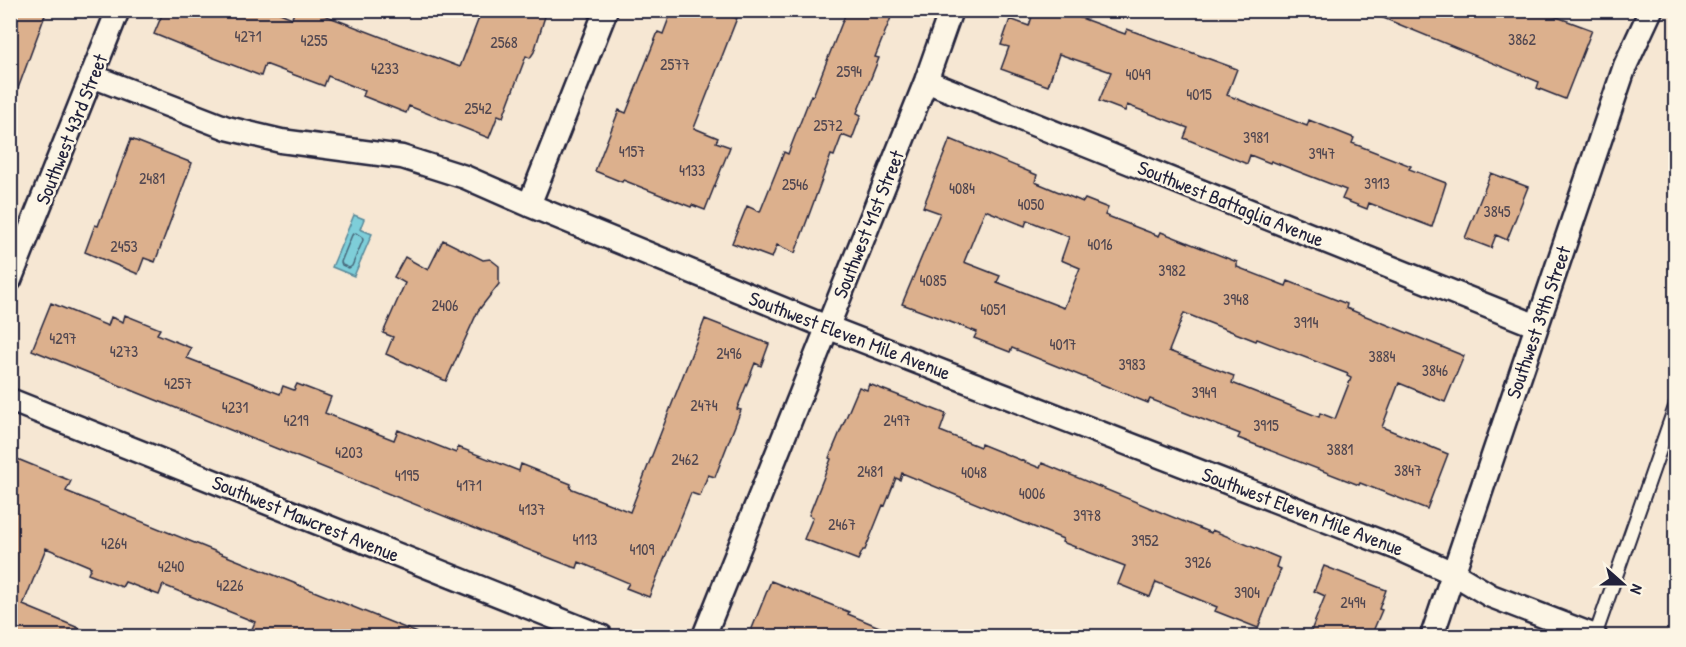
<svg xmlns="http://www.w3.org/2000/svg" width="1686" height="647" viewBox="0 0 1686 647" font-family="'Patrick Hand',sans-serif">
	<rect width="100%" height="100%" fill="#f6e7d3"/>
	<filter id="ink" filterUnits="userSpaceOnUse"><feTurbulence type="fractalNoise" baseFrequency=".0167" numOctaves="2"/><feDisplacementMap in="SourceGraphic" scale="12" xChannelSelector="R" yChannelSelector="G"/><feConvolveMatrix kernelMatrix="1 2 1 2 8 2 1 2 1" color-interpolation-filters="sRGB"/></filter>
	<g filter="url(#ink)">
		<path fill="#7eced9" stroke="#59899a" stroke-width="1.5" d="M 354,215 L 364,219 L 360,229 L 372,234 L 354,276 L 332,267 Z"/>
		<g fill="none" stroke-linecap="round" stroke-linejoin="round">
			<path stroke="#47677a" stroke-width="1.5" d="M 356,233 L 362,237 L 363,240 L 352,266 L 349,268 L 342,265 L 341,262 L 352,235 Z"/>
		</g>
		<path fill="#dcb08d" stroke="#22223b" stroke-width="1.5" fill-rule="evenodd" d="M 10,10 L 47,10 L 13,102 L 10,102 Z
			M 164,10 L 273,10 L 292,18 L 295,10 L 311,10 L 460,67 L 482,10 L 547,10 L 534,52 L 530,58 L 526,56 L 503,117 L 498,115 L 489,138 L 409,106 L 406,113 L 363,96 L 365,91 L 328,76 L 324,86 L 265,64 L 261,76 L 191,49 L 154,34 Z
			M 672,10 L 735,10 L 732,17 L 737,18 L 694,128 L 718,138 L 716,142 L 730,147 L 705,210 L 692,205 L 691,207 L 623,180 L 622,182 L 595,171 L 619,110 L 626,113 L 658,32 L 663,34 Z
			M 847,10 L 894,10 L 875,57 L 879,58 L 857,113 L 861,115 L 852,139 L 842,135 L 834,156 L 831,155 L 795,253 L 777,245 L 772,258 L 732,243 L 747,206 L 760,212 L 784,152 L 788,154 L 811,95 L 813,96 Z
			M 1034,10 L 1059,10 L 1125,34 L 1127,29 L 1237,69 L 1227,95 L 1307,126 L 1309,120 L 1354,138 L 1352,143 L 1411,166 L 1409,169 L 1446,183 L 1432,227 L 1369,203 L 1367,209 L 1342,199 L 1346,190 L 1271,161 L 1270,163 L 1250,155 L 1247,164 L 1184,138 L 1188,128 L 1127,105 L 1125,111 L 1099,101 L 1111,72 L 1059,54 L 1048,86 L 1001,69 L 1009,47 L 1001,45 L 1010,19 L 1029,26 Z
			M 1364,10 L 1538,10 L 1592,30 L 1565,99 L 1537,88 L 1539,82 Z
			M 131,139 L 192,163 L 155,262 L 144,258 L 138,274 L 85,252 L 95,225 L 98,226 Z
			M 950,139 L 1037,175 L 1035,182 L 1083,202 L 1085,199 L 1108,208 L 1105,215 L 1159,236 L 1161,232 L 1237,262 L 1237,267 L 1286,286 L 1288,281 L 1347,304 L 1346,308 L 1464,356 L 1445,402 L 1399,383 L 1382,427 L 1448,454 L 1427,509 L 1360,483 L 1359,485 L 1238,438 L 1240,434 L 1150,399 L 1148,403 L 1012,348 L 1010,352 L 974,338 L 977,332 L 902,304 L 940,213 L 923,207 ZM 985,210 L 1025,226 L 1027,220 L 1069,237 L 1061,260 L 1080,268 L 1064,308 L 997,282 L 1000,276 L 964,262 ZM 1184,313 L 1256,341 L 1257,339 L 1348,374 L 1347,376 L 1351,378 L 1335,419 L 1320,413 L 1319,417 L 1232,383 L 1234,376 L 1169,351 Z
			M 1491,173 L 1528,187 L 1507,240 L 1496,235 L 1491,248 L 1465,238 Z
			M 443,240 L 483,260 L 490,259 L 499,266 L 499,284 L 478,311 L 446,381 L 386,354 L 393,337 L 383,333 L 405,283 L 394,277 L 405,257 L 428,270 Z
			M 51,303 L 108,326 L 111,317 L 123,322 L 125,315 L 160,329 L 157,334 L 191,348 L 187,358 L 280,394 L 283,386 L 294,390 L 297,384 L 331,397 L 325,413 L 394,440 L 398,430 L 456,453 L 458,447 L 519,471 L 521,464 L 571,484 L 570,488 L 630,512 L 705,319 L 769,344 L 761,366 L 755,363 L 737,409 L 741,410 L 715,477 L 708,475 L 700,496 L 691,493 L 649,597 L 626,588 L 629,583 L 579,562 L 577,568 L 570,566 L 506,541 L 32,350 Z
			M 869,384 L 946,414 L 940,431 L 980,447 L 981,444 L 1040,468 L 1042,463 L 1211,533 L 1212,530 L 1279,558 L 1276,567 L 1281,569 L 1258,628 L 1215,611 L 1217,607 L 1156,582 L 1150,597 L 1118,584 L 1125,566 L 1062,542 L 1063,539 L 902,473 L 900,480 L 896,478 L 885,506 L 883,505 L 865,550 L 863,550 L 858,560 L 804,539 L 813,517 L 809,515 L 831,459 L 829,458 L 859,387 L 867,390 Z
			M 10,456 L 71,481 L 66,491 L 425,636 L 249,636 L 255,622 L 163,585 L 159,595 L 125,582 L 122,587 L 88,574 L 91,567 L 46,548 L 23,605 L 98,636 L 10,636 Z
			M 1324,566 L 1386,590 L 1379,609 L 1382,610 L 1371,636 L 1309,636 L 1325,596 L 1314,591 Z
			M 771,581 L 849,612 L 848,614 L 901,636 L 749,636 Z"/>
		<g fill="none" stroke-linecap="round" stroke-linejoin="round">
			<defs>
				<path id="lane" d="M 1595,636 L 1676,404"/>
				<path id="street" d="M 92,76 L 227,128 L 281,141 L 402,157 L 465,177 L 529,205 L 827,327 L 1402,550 L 1453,573 L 1491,596 L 1595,636
					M 926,81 L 1537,326
					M 529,205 L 606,10
					M 10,280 L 118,10
					M 10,400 L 601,636
					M 704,636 L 926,81 L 951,10
					M 1432,636 L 1625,66 L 1651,10"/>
			</defs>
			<use href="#lane" stroke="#22223b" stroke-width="16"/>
			<use href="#street" stroke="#22223b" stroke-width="27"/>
			<use href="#lane" stroke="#fcf5e5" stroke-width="12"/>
			<use href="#street" stroke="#fcf5e5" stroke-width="22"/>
		</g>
	</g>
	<g text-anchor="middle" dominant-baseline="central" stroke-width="5" stroke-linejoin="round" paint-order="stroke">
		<g font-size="16" fill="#504650">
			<text x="248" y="36">4271</text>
			<text x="1522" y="39">3862</text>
			<text x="314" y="40">4255</text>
			<text x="504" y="42">2568</text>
			<text x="675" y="64">2577</text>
			<text x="385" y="68">4233</text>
			<text x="849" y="71">2594</text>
			<text x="1138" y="74">4049</text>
			<text x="1199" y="94">4015</text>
			<text x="478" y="108">2542</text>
			<text x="828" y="125">2572</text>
			<text x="1256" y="137">3981</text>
			<text x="632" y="151">4157</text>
			<text x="1322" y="153">3947</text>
			<text x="692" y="170">4133</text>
			<text x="152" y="178">2481</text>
			<text x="1377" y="183">3913</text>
			<text x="795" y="184">2546</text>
			<text x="962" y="188">4084</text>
			<text x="1031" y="204">4050</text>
			<text x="1497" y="211">3845</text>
			<text x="1100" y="244">4016</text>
			<text x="124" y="246">2453</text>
			<text x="1172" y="270">3982</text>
			<text x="933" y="280">4085</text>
			<text x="1236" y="299">3948</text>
			<text x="445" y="305">2406</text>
			<text x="993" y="309">4051</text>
			<text x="1306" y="322">3914</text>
			<text x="63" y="338">4297</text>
			<text x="1063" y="344">4017</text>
			<text x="124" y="351">4273</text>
			<text x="729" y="353">2496</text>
			<text x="1382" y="356">3884</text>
			<text x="1132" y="364">3983</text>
			<text x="1435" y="370">3846</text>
			<text x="178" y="383">4257</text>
			<text x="1204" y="392">3949</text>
			<text x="704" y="405">2474</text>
			<text x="235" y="407">4231</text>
			<text x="296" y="420">4219</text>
			<text x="897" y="420">2497</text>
			<text x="1266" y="425">3915</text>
			<text x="1340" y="449">3881</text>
			<text x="349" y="452">4203</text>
			<text x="685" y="459">2462</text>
			<text x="1408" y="470">3847</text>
			<text x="870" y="471">2481</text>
			<text x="974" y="472">4048</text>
			<text x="407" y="475">4195</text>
			<text x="469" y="485">4171</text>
			<text x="1032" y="493">4006</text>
			<text x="532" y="509">4137</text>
			<text x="1087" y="515">3978</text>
			<text x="842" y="524">2467</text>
			<text x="585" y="539">4113</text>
			<text x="1145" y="540">3952</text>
			<text x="114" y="543">4264</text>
			<text x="642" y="549">4109</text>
			<text x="1198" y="562">3926</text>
			<text x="171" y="566">4240</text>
			<text x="230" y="585">4226</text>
			<text x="1247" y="592">3904</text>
			<text x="1353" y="602">2494</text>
		</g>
		<g font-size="20" fill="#22223b" stroke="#fcf5e5">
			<text transform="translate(71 129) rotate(-68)">Southwest 43rd Street</text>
			<text transform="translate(1231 203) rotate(22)">Southwest Battaglia Avenue</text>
			<text transform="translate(868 224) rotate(-68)">Southwest 41st Street</text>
			<text transform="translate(1538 322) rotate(-71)">Southwest 39th Street</text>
			<text transform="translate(850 335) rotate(21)">Southwest Eleven Mile Avenue</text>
			<text transform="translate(1303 511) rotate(21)">Southwest Eleven Mile Avenue</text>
			<text transform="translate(306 518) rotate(22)">Southwest Mawcrest Avenue</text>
		</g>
	</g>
	<rect width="1686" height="647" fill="none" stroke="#fcf5e5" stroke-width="36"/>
	<rect x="18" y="18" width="1650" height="611" fill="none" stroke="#22223b" stroke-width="2" filter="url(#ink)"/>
	<g transform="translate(1623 584) rotate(111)" stroke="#fcf5e5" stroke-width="4.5" paint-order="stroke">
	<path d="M0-4.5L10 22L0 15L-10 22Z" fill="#22223b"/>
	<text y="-9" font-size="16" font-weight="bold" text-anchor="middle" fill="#22223b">N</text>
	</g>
</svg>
